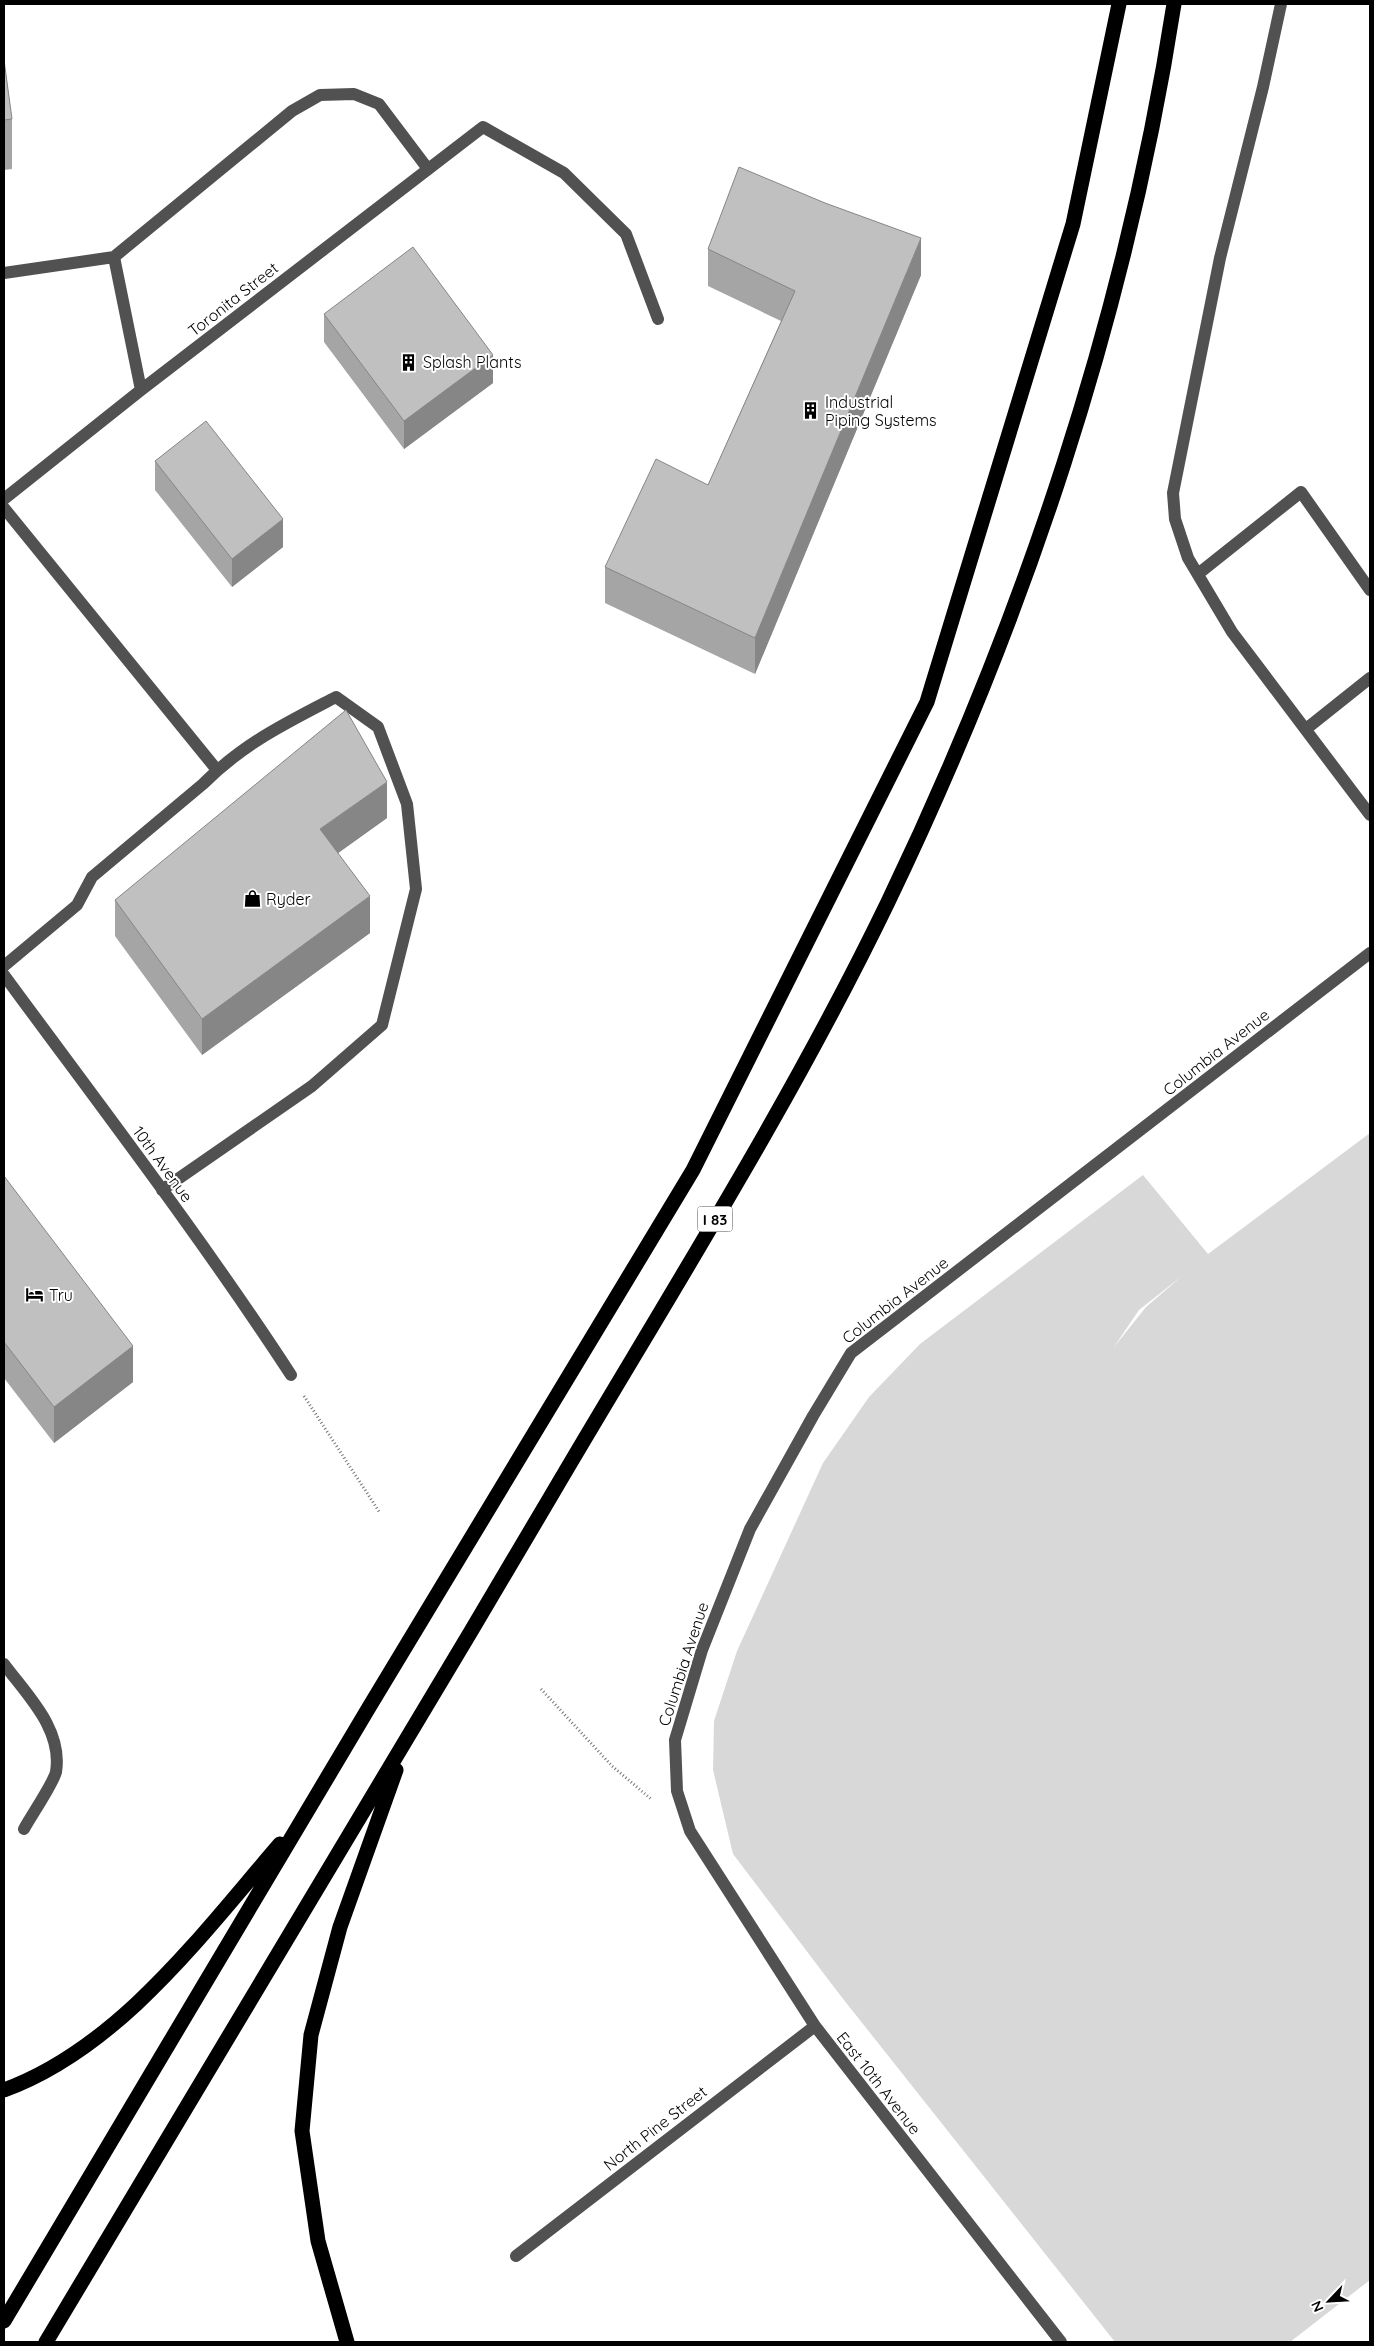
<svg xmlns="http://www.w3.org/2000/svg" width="1374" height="2346" viewBox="0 0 1374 2346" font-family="Quicksand,sans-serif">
	<rect width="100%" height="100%" fill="#fff"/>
	<path fill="#d8d8d8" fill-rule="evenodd" d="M 1370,1133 L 1370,2280 L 1290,2342 L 1115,2342 L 840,1995 L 733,1854 L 713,1770 L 714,1721 L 737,1651 L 823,1463 L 869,1397 L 920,1344 L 1143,1175 L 1208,1254 ZM 1182,1276 L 1146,1307 L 1114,1347 L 1139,1310 Z"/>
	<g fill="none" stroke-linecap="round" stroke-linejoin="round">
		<path stroke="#737373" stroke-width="3" stroke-dasharray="1 2.5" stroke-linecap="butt" d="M 304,1396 L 380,1513
			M 541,1689 L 612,1766 L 651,1799"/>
		<path stroke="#515151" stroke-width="12" d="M 1281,4 L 1263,87 L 1220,258 L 1173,493 L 1175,519 L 1188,558 L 1232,632 L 1370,815
			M 114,257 L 141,390
			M 4,273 L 114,257 L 292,111 L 320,95 L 354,94 L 379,104 L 428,169
			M 4,499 L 141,390 L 483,127 L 564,173 L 626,234 L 658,319
			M 4,508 L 217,770
			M 1198,574 L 1301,492 L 1370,590
			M 1306,729 L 1370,678
			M 4,966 L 77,905 L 92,877 L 203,784 C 244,743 286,723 336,697 L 378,727 L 407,804 L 416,889 L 382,1025 L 312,1086 L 162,1190
			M 4,975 C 101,1107 201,1237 291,1375
			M 4,1664 C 27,1695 63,1729 56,1772 C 53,1784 31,1816 24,1829
			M 516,2256 L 815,2026
			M 1061,2342 L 815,2026 L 690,1831 L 677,1791 L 675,1740 L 702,1650 L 750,1529 L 813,1416 L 851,1353 L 1370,953"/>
		<path stroke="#000" stroke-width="15" d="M 4,2090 C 119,2048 202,1934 280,1844
			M 4,2321 L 368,1709 L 693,1170 L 927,702 L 1073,224 L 1119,4
			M 46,2342 C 215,2061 384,1779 551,1496 C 666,1300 789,1107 888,902 C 1024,619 1126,314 1174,4
			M 347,2342 L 318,2241 L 302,2131 L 311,2035 L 340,1927 L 396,1770"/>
	</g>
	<path fill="#a5a5a5" d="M 4,60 L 12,119 L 12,169 L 4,170 Z
		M 708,249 L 921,275 L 755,674 L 605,603 L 605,567 L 708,485 L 781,321 L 708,286 Z
		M 324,314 L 493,383 L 404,449 L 324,342 Z
		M 155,461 L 283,547 L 232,587 L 155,490 Z
		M 387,818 L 338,853 L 370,933 L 202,1055 L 115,936 L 115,900 Z
		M 4,1176 L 133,1382 L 54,1443 L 4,1378 Z"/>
	<path fill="#868686" d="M 921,238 L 921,275 L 755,674 L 755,638 Z
		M 493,355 L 493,383 L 404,449 L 404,421 Z
		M 283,519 L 283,547 L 232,587 L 232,559 Z
		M 387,782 L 387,818 L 320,866 L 320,829 Z
		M 370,896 L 370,933 L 202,1055 L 202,1019 Z
		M 133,1346 L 133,1382 L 54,1443 L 54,1407 Z"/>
	<path fill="#c0c0c0" stroke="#868686" d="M 4,60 L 12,119 L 4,120 Z
		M 739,167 L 825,203 L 921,238 L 755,638 L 605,567 L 656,459 L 708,485 L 795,291 L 708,249 Z
		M 413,247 L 493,355 L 404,421 L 324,314 Z
		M 206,421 L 283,519 L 232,559 L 155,461 Z
		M 346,710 L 387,782 L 320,829 L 370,896 L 202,1019 L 115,900 Z
		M 4,1176 L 133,1346 L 54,1407 L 4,1342 Z"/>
	<defs>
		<symbol id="building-bare" viewBox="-9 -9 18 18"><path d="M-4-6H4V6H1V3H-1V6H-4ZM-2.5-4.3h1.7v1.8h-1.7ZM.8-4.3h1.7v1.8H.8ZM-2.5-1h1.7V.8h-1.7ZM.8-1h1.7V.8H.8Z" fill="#000" stroke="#fff" stroke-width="2.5" paint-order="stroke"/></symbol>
		<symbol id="shop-bare" viewBox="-9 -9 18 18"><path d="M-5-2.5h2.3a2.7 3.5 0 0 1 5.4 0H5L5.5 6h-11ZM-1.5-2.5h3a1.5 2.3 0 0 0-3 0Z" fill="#000" stroke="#fff" stroke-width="2.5" paint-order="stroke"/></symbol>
		<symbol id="hotel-bare" viewBox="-9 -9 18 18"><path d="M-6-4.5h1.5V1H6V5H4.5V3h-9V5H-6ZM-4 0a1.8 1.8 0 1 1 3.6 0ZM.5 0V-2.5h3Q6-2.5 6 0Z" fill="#000" stroke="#fff" stroke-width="2.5" paint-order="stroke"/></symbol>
	</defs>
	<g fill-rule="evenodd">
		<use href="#building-bare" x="396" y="350" width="25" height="25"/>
		<use href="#building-bare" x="798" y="398" width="25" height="25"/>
		<use href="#shop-bare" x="240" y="886" width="25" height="25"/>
		<use href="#hotel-bare" x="22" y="1282" width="25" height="25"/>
	</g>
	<g text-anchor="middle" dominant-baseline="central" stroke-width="4" stroke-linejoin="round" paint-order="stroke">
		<rect fill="#fff" stroke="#4c4c4c" stroke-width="1" x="697.5" y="1206.5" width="35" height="25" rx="4"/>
		<g font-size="15" font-weight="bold" fill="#000">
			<text x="715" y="1219">I 83</text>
		</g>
		<g font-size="16" fill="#000" stroke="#fff">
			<text transform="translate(233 299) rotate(-38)">Toronita Street</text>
			<text transform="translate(1216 1052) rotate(-38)">Columbia Avenue</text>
			<text transform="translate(163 1164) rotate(54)">10th Avenue</text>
			<text transform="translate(895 1300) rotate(-38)">Columbia Avenue</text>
			<text transform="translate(683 1664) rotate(-72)">Columbia Avenue</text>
			<text transform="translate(879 2083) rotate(52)">East 10th Avenue</text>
			<text transform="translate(655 2128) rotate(-38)">North Pine Street</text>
		</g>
		<g font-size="16" fill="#000" stroke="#fff" text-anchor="start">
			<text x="423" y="362">Splash Plants</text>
			<text x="825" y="402">Industrial<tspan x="825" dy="18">Piping Systems</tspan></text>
			<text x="266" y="899">Ryder</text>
			<text x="49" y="1295">Tru</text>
		</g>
	</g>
	<rect width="1374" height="2346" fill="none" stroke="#000000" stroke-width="10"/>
	<g transform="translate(1329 2301) rotate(245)" stroke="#ffffff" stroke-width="4" paint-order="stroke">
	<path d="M0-4L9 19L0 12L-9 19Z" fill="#000000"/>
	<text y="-8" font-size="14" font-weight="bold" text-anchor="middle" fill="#000000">N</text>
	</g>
</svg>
